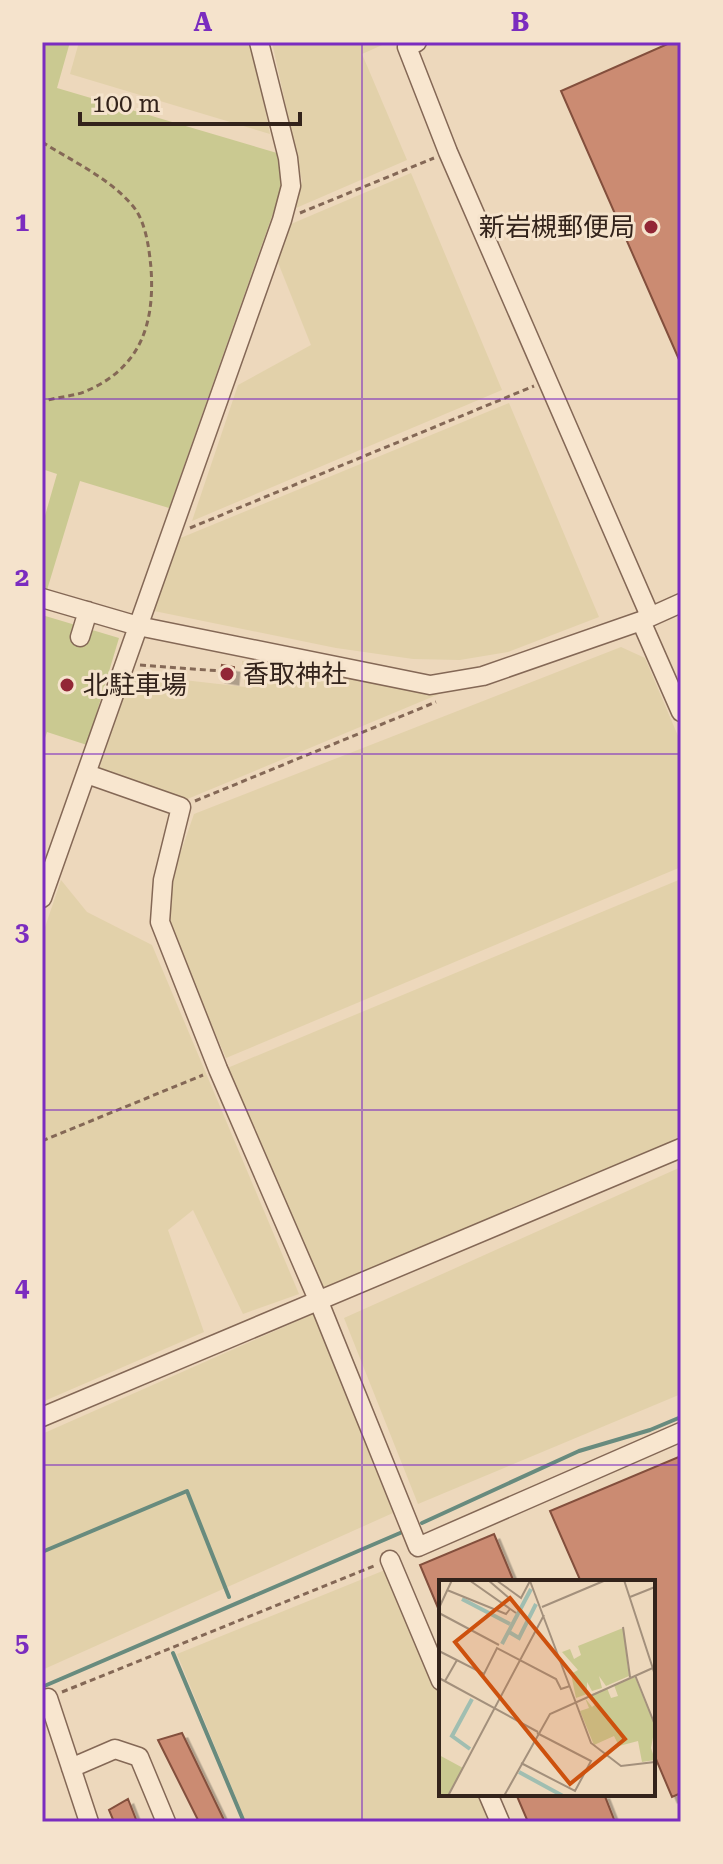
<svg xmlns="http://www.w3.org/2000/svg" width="723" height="1864" viewBox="0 0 723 1864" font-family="'Roboto Serif','Noto Sans JP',serif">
	<defs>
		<filter id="shadow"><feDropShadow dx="5.5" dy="5.5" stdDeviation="0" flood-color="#0004"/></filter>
	</defs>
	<rect width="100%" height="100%" fill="#edd8bc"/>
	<path fill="#e2d1aa" d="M 79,42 L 251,42 L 270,134 L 70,74 Z
		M 272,42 L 389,42 L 362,54 L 407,160 L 296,208 L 302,181 Z
		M 411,173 L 502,390 L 192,521 L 238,385 L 311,345 L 277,260 L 291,224 Z
		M 509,403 L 599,617 L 508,652 L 460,660 L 413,659 L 336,648 L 154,611 L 178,539 Z
		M 621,647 L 645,658 L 681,743 L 681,867 L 226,1058 L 167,924 L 169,886 L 194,814 Z
		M 242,661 L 444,692 L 185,800 L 99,769 L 131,674 L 245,687 Z
		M 681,879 L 681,1138 L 318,1291 L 225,1069 Z
		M 61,880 L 87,912 L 152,945 L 299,1294 L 243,1314 L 193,1210 L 168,1230 L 204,1332 L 42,1402 L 42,936 Z
		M 681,1167 L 681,1394 L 418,1504 L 344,1318 Z
		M 313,1314 L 393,1513 L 42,1670 L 42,1434 Z
		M 385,1570 L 441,1701 L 441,1794 L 480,1794 L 491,1822 L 246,1822 L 177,1654 Z"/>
	<path fill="#cac991" d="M 42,42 L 70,42 L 57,88 L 277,153 L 283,185 L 169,508 L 80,481 L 47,590 L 42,588 L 42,526 L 57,474 L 42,469 Z
		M 42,615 L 119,638 L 87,745 L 47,732 L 42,747 Z"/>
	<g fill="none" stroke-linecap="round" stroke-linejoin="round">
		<path stroke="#688b7e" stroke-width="4" d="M 422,1523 L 579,1451 L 650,1430 L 681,1417
			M 42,1552 L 187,1491 L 229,1597
			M 173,1653 L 244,1822
			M 42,1687 L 407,1530"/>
	</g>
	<path fill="#cb8b72" stroke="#834f3c" stroke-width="2" filter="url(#shadow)" d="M 672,42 L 681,42 L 681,364 L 561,91 Z
		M 222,665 L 234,667 L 233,679 L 220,677 Z
		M 681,1456 L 681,1793 L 672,1797 L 653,1752 L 653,1582 L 581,1582 L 550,1511 Z
		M 494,1534 L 514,1582 L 441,1582 L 441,1615 L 420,1565 Z
		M 182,1733 L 225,1822 L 199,1822 L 158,1740 Z
		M 516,1794 L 604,1794 L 615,1822 L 528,1822 Z
		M 128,1799 L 137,1822 L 114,1822 L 109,1810 Z"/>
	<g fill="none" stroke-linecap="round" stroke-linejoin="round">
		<defs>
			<path id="minor" d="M 417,42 L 407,47 L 448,152 L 650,616
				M 42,598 L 138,626 L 430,685 L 483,676 L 641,621 L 681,603
				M 641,621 L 681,712
				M 80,637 L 88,611
				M 87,774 L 181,807 L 163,880 L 160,922 L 218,1069 L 319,1302 L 418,1547 L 681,1432
				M 42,898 L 282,220 L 291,186 L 288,158 L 259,42
				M 42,1417 L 681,1148
				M 390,1560 L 441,1681
				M 48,1698 L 89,1822
				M 71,1768 L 115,1749 L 139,1757 L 166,1822
				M 488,1794 L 500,1822"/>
		</defs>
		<use href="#minor" stroke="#846856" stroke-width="21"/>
		<path stroke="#846856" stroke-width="3" stroke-dasharray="6 4" stroke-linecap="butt" d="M 42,142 C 72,161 109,178 132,205 C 146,221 149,248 151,268 C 155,325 140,369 84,392 C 70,397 55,397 42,402
			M 300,213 L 434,158
			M 190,528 L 534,386
			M 140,665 L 221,671
			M 195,801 L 436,702
			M 42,1141 L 203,1075
			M 62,1692 L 374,1566"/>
		<use href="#minor" stroke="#f8e6cf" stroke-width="18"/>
	</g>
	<path fill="none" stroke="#7b2cbf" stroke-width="2" stroke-opacity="0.55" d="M 362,42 L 362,1822M 42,399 L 681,399M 42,754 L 681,754M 42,1110 L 681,1110M 42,1465 L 681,1465"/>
	<g fill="#922736" stroke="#f5e3cc" stroke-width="3">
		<circle cx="651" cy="227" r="8"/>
		<circle cx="227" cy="674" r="8"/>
		<circle cx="67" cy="685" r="8"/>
	</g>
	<g text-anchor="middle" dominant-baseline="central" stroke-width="6" stroke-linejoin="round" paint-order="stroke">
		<g font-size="26" fill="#33231b" stroke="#f5e3cc" text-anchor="start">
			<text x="635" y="227" text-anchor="end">新岩槻郵便局</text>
			<text x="243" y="674">香取神社</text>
			<text x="83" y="685">北駐車場</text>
		</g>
	</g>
	<g transform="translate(439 1580)">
		<rect width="216" height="216" fill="#edd8bc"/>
		<path d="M 184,48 L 190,96 L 167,106 L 160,96 L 163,108 L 153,111 L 148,102 L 148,114 L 137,118 L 132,94 L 139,90 L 123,72 L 131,69 L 135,79 L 142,75 L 139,66 ZM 196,97 L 216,146 L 212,168 L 216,180 L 203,182 L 199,161 L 180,166 L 175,156 L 155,165 L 141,131 L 150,128 L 146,118 L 153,127 L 157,124 L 153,114 L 168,108 L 172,118 L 179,116 L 175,105 ZM 0,175 L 24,188 L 9,216 L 0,214 Z" fill="#cac991"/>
		<path fill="none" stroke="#a0beb1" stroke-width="4" d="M 23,19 L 71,44M 70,52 L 80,58 L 97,24M 63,64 L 92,9M 31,169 L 13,156 L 33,119M 80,192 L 124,216"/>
		<path fill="none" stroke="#a3907c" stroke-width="2" d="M 30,0 L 77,33M 49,0 L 70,18M 57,0 L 82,18 L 91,1M 185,0 L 216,95M 91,1 L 152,163 L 182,186 L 216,182M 8,10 L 67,34 L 71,29M 191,17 L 216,7M 103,27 L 167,0M 0,28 L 13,0M 0,33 L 60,65M 184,47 L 191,97M 0,71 L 45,94 L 58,68 L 117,99 L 122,109 L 131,106M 196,95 L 216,145M 0,98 L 99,152M 6,101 L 18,80M 82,183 L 136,211 L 152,181 L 98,153M 9,216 L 105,35M 65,216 L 111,134 L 216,87"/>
		<path fill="#cd510e" fill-opacity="0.15" stroke="#cd510e" stroke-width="4" d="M 71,18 L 186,159 L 131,204 L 16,62 Z"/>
		<rect width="216" height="216" fill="none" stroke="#33231b" stroke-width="4"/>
	</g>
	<rect width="723" height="1864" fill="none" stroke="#f5e3cc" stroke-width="88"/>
	<path d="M80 112v12h220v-12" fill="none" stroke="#33231b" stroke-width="4"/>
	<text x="92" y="112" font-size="24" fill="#33231b" stroke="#f5e3cc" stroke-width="6" paint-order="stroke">100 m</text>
	<rect x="44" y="44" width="635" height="1776" fill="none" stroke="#7b2cbf" stroke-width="3"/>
	<g font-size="26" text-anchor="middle" font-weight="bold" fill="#7b2cbf">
		<text x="203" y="31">A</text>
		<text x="520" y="31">B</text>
		<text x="22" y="231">1</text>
		<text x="22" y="586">2</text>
		<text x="22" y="941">3</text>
		<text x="22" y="1296">4</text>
		<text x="22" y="1652">5</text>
	</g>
</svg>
